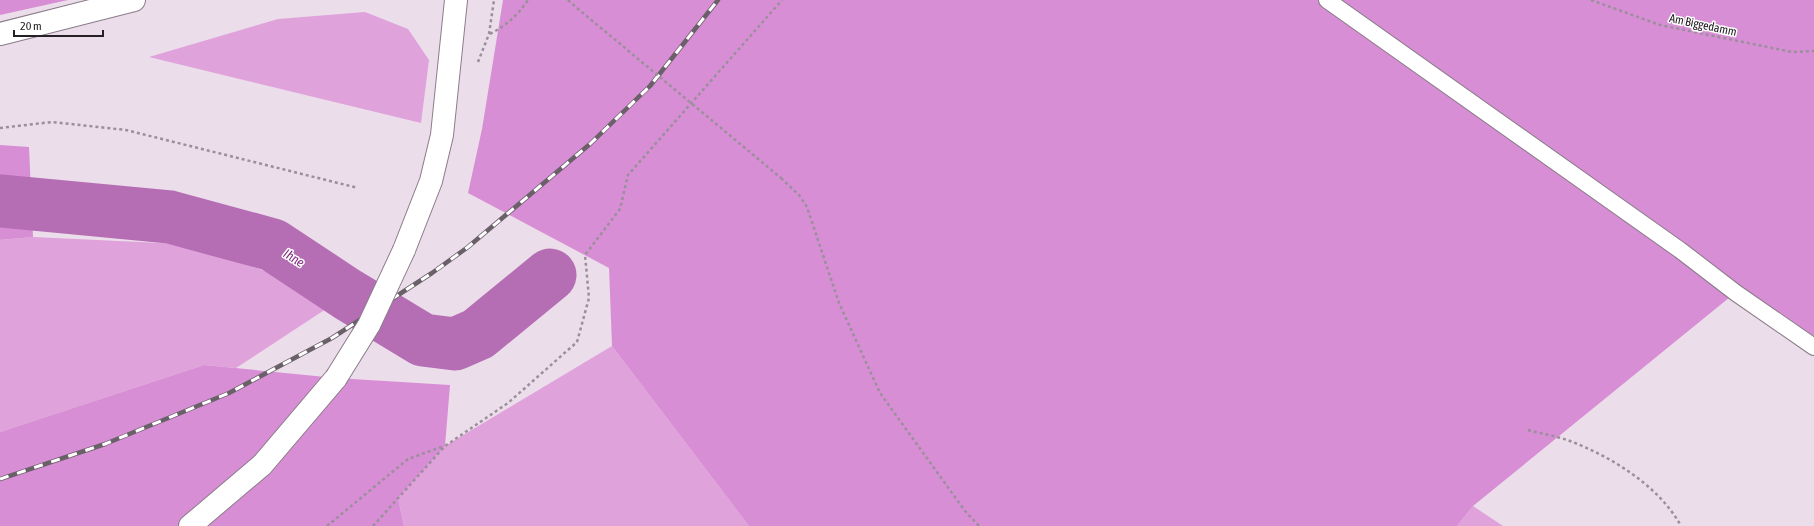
<svg xmlns="http://www.w3.org/2000/svg" width="1814" height="526" viewBox="0 0 1814 526" font-family="'Asap Condensed',sans-serif">
	<rect width="100%" height="100%" fill="#ecddeb"/>
	<path fill="#dfa2db" d="M 365,12 L 408,29 L 429,60 L 421,123 L 149,57 L 278,19 Z
		M 33,237 L 183,244 L 299,282 L 326,309 L 236,368 L 204,365 L 0,432 L 0,240 Z
		M 612,346 L 749,526 L 404,526 L 398,498 L 445,446 Z
		M 1473,506 L 1503,526 L 1457,526 Z"/>
	<path fill="#d88ed5" d="M 0,0 L 68,0 L 0,15 Z
		M 503,0 L 1814,0 L 1814,336 L 1735,293 L 1473,506 L 1457,526 L 749,526 L 612,346 L 609,268 L 468,193 L 482,129 Z
		M 0,145 L 29,147 L 33,237 L 0,240 Z
		M 204,365 L 336,378 L 450,385 L 445,446 L 398,498 L 404,526 L 0,526 L 0,432 Z"/>
	<g fill="none" stroke-linecap="round" stroke-linejoin="round">
		<path stroke="#b56eb3" stroke-width="53" d="M 0,201 L 170,217 L 273,245 L 347,294 L 423,340 L 455,344 L 478,334 L 550,275"/>
		<defs>
			<path id="lane" d="M 1327,0 L 1680,250 L 1736,293 L 1814,347"/>
			<path id="secondary" d="M 0,34 L 134,0
				M 404,250 L 431,181 L 442,135 L 456,0
				M 190,526 L 262,465 L 336,378"/>
		</defs>
		<use href="#lane" stroke="#8a7c89" stroke-width="18"/>
		<use href="#secondary" stroke="#8a7c89" stroke-width="24"/>
		<path stroke="#9a8f9a" stroke-width="2.5" stroke-dasharray="3 3" stroke-linecap="butt" d="M 568,0 L 577,8
			M 1591,0 L 1660,25 L 1792,52 L 1814,51
			M 490,34 C 508,24 516,17 528,0
			M 478,62 L 489,34 L 494,0
			M 0,128 L 52,122 L 126,130 L 358,188
			M 781,178 L 799,195 L 807,207 L 839,303 L 880,393 L 965,511 L 979,526
			M 1528,430 C 1542,434 1557,436 1570,441 C 1612,457 1659,486 1681,526
			M 327,526 L 408,459 L 444,446
			M 373,526 L 445,446 L 508,403 L 577,342 L 589,298 L 585,255 L 620,209 L 628,175 L 782,0"/>
		<use href="#lane" stroke="#fff" stroke-width="16"/>
		<use href="#secondary" stroke="#fff" stroke-width="22"/>
		<defs>
			<path id="rail" d="M 0,479 L 105,444 L 229,393 L 332,338 L 432,273 L 468,247 L 590,144 L 650,86 L 718,0"/>
		</defs>
		<use href="#rail" stroke="#696068" stroke-width="4.5"/>
		<use href="#rail" stroke="#fff" stroke-width="3" stroke-dasharray="9" stroke-linecap="butt"/>
		<defs>
			<path id="secondary-bridge" d="M 336,378 L 369,325 L 404,250"/>
		</defs>
		<use href="#secondary-bridge" stroke="#8a7c89" stroke-width="24" stroke-linecap="butt"/>
		<path stroke="#9a8f9a" stroke-width="2.5" stroke-dasharray="3 3" stroke-linecap="butt" d="M 577,8 L 781,178"/>
		<use href="#secondary-bridge" stroke="#fff" stroke-width="22"/>
	</g>
	<g text-anchor="middle" dominant-baseline="central" stroke-width="3" stroke-linejoin="round" paint-order="stroke">
		<g font-size="12" fill="#252025" stroke="#fff">
			<text transform="translate(1703 25) rotate(12)">Am Biggedamm</text>
		</g>
		<g font-size="13" font-style="italic" fill="#812c80" stroke="#fff">
			<text transform="translate(294 258) rotate(32)">Ihne</text>
		</g>
	</g>
	<path d="M14 30v6h89v-6" fill="none" stroke="#252025" stroke-width="2"/>
	<text x="20" y="30" font-size="12" fill="#252025" stroke="#ffffff" stroke-width="3" paint-order="stroke">20 m</text>
</svg>
